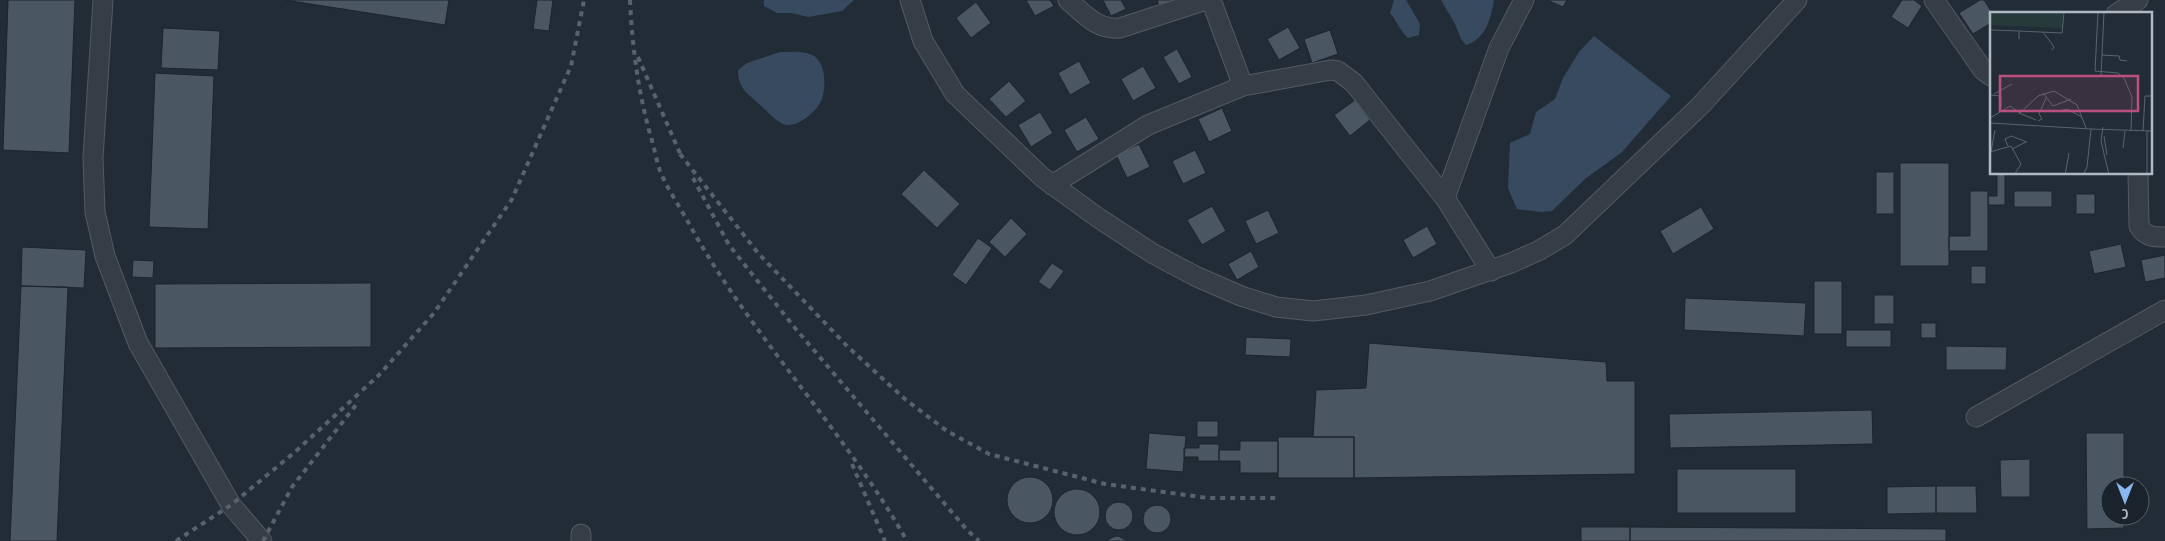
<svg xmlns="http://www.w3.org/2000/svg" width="2165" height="541" viewBox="0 0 2165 541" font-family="'PT Sans Narrow',sans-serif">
	<rect width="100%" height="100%" fill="#222c36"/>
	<path fill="#384a5f" d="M 764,0 L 854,0 L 842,11 L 808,17 L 792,13 L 777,13 L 764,6 Z
		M 1394,0 L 1406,0 L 1420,24 L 1419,35 L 1408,38 C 1400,31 1397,21 1390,13 Z
		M 1441,0 L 1494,0 C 1491,18 1486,39 1466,45 L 1461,39 L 1455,24 Z
		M 1594,36 L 1671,96 L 1622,152 L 1585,179 L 1552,211 L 1541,212 L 1517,209 L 1508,188 L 1510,143 L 1530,134 L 1536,112 L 1555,99 L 1563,78 L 1579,52 Z
		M 780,52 C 791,52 804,50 814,56 C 826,64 826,86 822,99 C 818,110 799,127 786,125 C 777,123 766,110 759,104 C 747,93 738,88 738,70 L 747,63 Z"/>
	<path fill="#4a5662" stroke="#1c242d" d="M 8,0 L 75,0 L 69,153 L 3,150 Z
		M 285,0 L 449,0 L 445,25 Z
		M 537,0 L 553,0 L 549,31 L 533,29 Z
		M 1026,0 L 1050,0 L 1054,6 L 1035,16 Z
		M 1103,0 L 1121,0 L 1126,9 L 1111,16 Z
		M 1157,0 L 1182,0 L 1160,8 Z
		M 1547,0 L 1567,0 L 1563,7 Z
		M 1902,0 L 1914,0 L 1922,6 L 1908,28 L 1891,17 Z
		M 1980,0 L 1984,0 L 1993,14 L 1991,14 L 1991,23 L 1973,34 L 1959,13 Z
		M 976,2 L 991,23 L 971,38 L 956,18 Z
		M 1288,27 L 1300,48 L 1279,60 L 1267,39 Z
		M 163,28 L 220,31 L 218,70 L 161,68 Z
		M 1330,30 L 1338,54 L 1312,63 L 1304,39 Z
		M 1177,49 L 1192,77 L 1179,84 L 1163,57 Z
		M 1079,61 L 1091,83 L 1070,95 L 1058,73 Z
		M 1143,66 L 1156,88 L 1133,101 L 1121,79 Z
		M 155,73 L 214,76 L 208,229 L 149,227 Z
		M 1009,81 L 1026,101 L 1006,117 L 989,99 Z
		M 1355,100 L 1370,120 L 1350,136 L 1334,115 Z
		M 1222,108 L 1232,131 L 1209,142 L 1198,119 Z
		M 1040,112 L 1053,133 L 1031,147 L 1018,125 Z
		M 1086,117 L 1099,139 L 1077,152 L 1064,130 Z
		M 1139,144 L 1150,167 L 1127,178 L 1116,155 Z
		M 1195,150 L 1206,173 L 1183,184 L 1172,161 Z
		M 1900,163 L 1949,163 L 1949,266 L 1900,266 Z
		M 924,170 L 960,204 L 937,228 L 901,194 Z
		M 1876,172 L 1894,172 L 1894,214 L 1876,214 Z
		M 1997,174 L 2005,174 L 2005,205 L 1988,205 L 1988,196 L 1997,196 Z
		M 1970,191 L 1988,191 L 1988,251 L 1949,251 L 1949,236 L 1970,236 Z
		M 2014,191 L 2052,191 L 2052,207 L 2014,207 Z
		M 2076,194 L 2095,194 L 2095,214 L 2076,214 Z
		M 1212,206 L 1226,231 L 1202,245 L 1187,220 Z
		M 1701,207 L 1714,229 L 1673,254 L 1660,231 Z
		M 1268,210 L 1279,233 L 1256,244 L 1245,221 Z
		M 1011,218 L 1027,234 L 1005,257 L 989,242 Z
		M 1427,226 L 1437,244 L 1413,258 L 1403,240 Z
		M 978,238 L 992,248 L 966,285 L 952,275 Z
		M 2121,244 L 2126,267 L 2094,274 L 2089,251 Z
		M 22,247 L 86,250 L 84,288 L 21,286 Z
		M 1251,251 L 1259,267 L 1237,280 L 1228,264 Z
		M 2165,255 L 2165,278 L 2145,282 L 2141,260 Z
		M 133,260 L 154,261 L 153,278 L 132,277 Z
		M 1052,263 L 1064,271 L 1050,290 L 1038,282 Z
		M 1971,266 L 1986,266 L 1986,284 L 1971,284 Z
		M 1814,281 L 1842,281 L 1842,334 L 1814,334 Z
		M 371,283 L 371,347 L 155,348 L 155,284 Z
		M 21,286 L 68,287 L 57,541 L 10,541 Z
		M 1874,295 L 1894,295 L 1894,324 L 1874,324 Z
		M 1685,298 L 1806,303 L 1804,336 L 1684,330 Z
		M 1921,323 L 1936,323 L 1936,338 L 1921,338 Z
		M 1846,330 L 1891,330 L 1891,347 L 1846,347 Z
		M 1246,337 L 1291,339 L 1290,357 L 1245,355 Z
		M 1369,343 L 1606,362 L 1607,381 L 1635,381 L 1635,474 L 1354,478 L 1354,437 L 1313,437 L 1316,390 L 1366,388 Z
		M 1946,346 L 2007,347 L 2006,370 L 1946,370 Z
		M 1872,410 L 1873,444 L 1670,448 L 1669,414 Z
		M 1197,421 L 1218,421 L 1218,437 L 1197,437 Z
		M 1149,433 L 1186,436 L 1183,472 L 1146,469 Z
		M 2086,433 L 2124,433 L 2124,486 L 2110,486 L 2110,516 L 2124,516 L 2124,528 L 2087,529 Z
		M 1278,437 L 1354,437 L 1354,478 L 1278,478 Z
		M 1240,441 L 1278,441 L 1278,473 L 1240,473 L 1240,461 L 1219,461 L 1219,450 L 1240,450 Z
		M 1199,444 L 1219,444 L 1219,461 L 1198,461 L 1198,457 L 1184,457 L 1184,448 L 1199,448 Z
		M 2030,459 L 2030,497 L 2001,497 L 2000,460 Z
		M 1677,469 L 1796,469 L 1796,513 L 1677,513 Z
		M1007 500a23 23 0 1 1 46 0a23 23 0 1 1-46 0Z
		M 1936,486 L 1976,486 L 1977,513 L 1936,513 Z
		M 1936,486 L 1936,513 L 1887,514 L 1887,487 Z
		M1054 512a23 23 0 1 1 46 0a23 23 0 1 1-46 0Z
		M1105 516a14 14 0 1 1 28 0a14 14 0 1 1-28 0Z
		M1143 519a14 14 0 1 1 28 0a14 14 0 1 1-28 0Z
		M 1581,527 L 1630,527 L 1630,541 L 1581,541 Z
		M 1630,527 L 1946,529 L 1946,541 L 1630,541 Z
		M 1118,536 L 1128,541 L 1106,541 L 1113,537 Z"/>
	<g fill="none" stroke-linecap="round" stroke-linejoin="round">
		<defs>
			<path id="minor" d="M 103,0 L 93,158 L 95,212 L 105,256 L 138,343 L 231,505 L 262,541
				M 910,0 L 923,41 L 955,94 L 1042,177 L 1097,217 L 1152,253 L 1195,276 L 1241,296 L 1276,307 L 1313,311 L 1366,305 L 1430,291 L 1511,263 L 1538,251 L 1565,235 L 1700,106 L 1797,0
				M 1068,0 C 1084,14 1097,30 1120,28 L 1206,0
				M 1211,0 L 1243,86
				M 1934,0 L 1983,70 L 1991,76
				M 2116,14 L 2138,0
				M 2138,174 L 2139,226 C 2145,237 2154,237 2165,237
				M 1052,185 L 1148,125 L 1243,86 L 1331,70 L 1338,71 L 1354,83 L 1445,198 L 1491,271
				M 1445,198 L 1499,48 L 1524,0
				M 1976,417 L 2165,310
				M 581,541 L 581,534"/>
		</defs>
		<use href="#minor" stroke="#525b64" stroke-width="21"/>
		<use href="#minor" stroke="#353d47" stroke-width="19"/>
		<path stroke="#57626e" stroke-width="4" stroke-dasharray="5 5" stroke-linecap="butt" d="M 630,0 C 632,46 638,90 650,134 C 654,146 656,159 660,171 C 667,188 678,204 687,220 C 749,334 843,428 907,541
			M 638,57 L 682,158
			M 680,154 L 758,253 L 848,347 L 906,400 L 947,431 L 989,454 L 1105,484 L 1208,498 L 1277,498
			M 693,178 L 729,245 L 795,328 L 967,530 L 979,541
			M 852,464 L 885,541
			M 176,541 L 231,505 L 295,452 L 379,375 L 434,313 L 512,199 L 571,66 L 584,0
			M 263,541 L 292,487 L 359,401"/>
	</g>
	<g transform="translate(1990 12)">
		<rect width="162" height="162" fill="#222c36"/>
		<path d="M 0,0 L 73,0 L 72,16 L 0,13 Z" fill="#263a39"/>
		<path fill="none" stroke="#5a646e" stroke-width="1" d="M 108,0 L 105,59 L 128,61 L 134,66 L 142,85 L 141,119M 0,18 L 29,19 L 29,27M 29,19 L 72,21 L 74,0M 53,20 L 64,35 L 62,38M 112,43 L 129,44 L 130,48 L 137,49M 111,64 L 114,0M 53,81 L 63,94 L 81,87M 4,82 L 22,72M 0,83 L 11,84 L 11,95M 67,100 L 77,97 L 92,105M 29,101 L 46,108M 0,106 L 20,94 L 30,101 L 48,84 L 64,79 L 87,93 L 96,116M 48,109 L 52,107 L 49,102 L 56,86M 0,111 L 101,117M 113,115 L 111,129 L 119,163M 153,119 L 155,84 L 163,84M 114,124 L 117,143M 18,134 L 15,127 L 21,124 L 37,130M 133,136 L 135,119M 22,137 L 36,130M 0,140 L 21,134 L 31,152 L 24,163M 1,140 L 5,118M 75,163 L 79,141M 93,163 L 97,155 L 101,117 L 163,119M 157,163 L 157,119"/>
		<path fill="#bb507f" fill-opacity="0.15" stroke="#bb507f" stroke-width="2.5" d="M 10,64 L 148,64 L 148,99 L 10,99 Z"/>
		<rect width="162" height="162" fill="none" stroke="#afb8c3" stroke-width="2.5"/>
	</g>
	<g transform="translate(2125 501) rotate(180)"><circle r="24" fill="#1a222b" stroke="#565e68"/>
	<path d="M0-4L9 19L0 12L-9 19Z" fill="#87b6f0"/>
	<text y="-8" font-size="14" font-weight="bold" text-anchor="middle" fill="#afb8c3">С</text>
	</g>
</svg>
